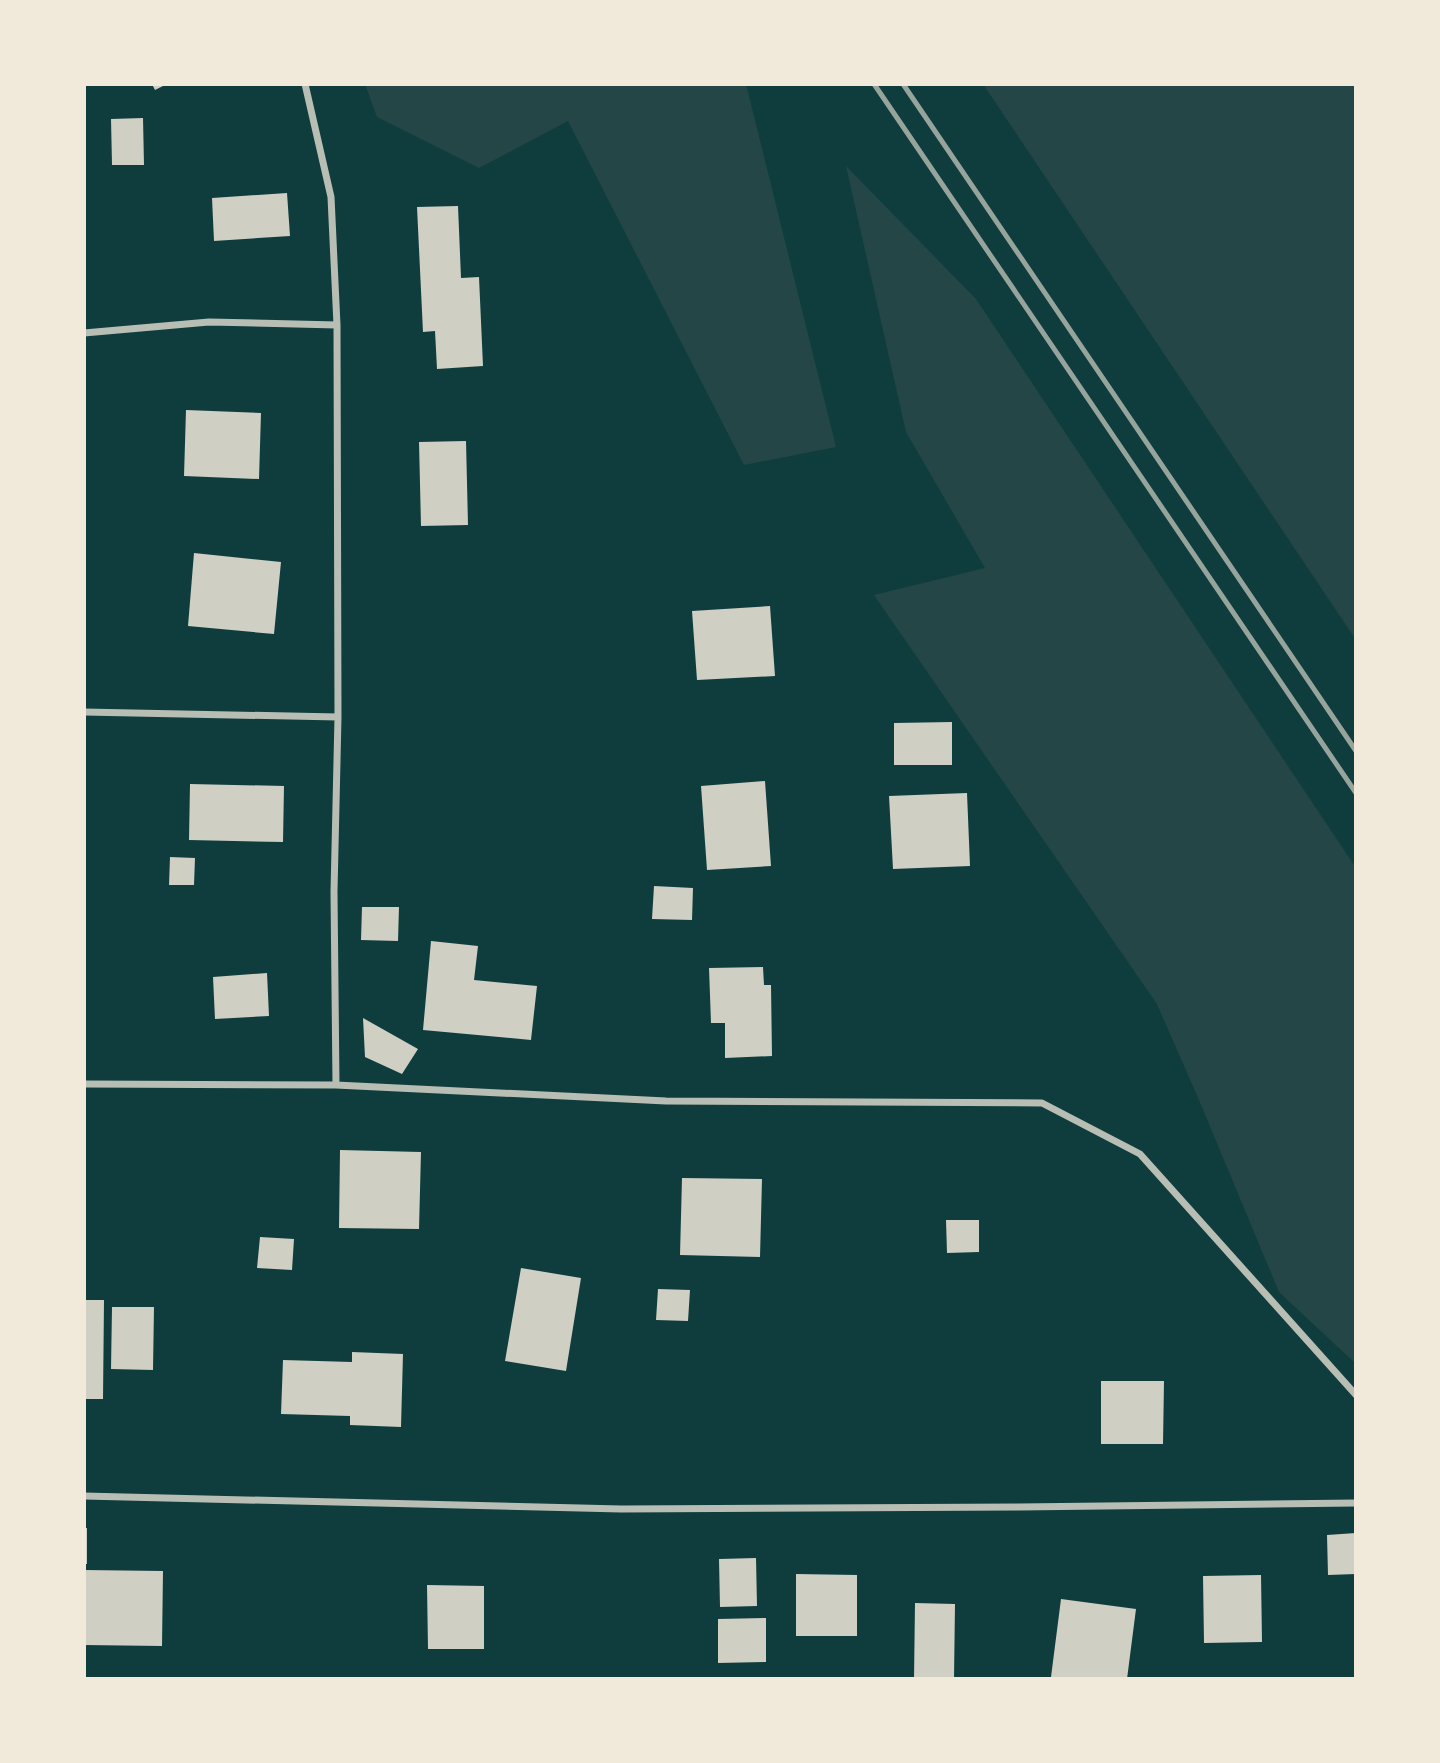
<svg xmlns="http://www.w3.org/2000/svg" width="1440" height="1763" viewBox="0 0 1440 1763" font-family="Ubuntu,sans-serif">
	<rect width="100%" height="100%" fill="#0f3d3e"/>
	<path fill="#244646" d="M 365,84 L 746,84 L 836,447 L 744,465 L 568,121 L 479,168 L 377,117 Z
		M 983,84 L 1356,84 L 1356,640 Z
		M 846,166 L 976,299 L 1356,868 L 1356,1364 L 1279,1292 L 1199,1100 L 1157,1004 L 874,595 L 985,568 L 906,432 Z"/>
	<path fill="#cfcfc3" d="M 152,84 L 167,84 L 155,90 Z
		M 143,118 L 144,165 L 112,165 L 111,119 Z
		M 287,193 L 290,236 L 214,241 L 212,198 Z
		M 458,206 L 461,278 L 479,277 L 483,366 L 437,369 L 435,331 L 423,332 L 417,207 Z
		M 186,410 L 261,413 L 259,479 L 184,476 Z
		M 466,441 L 468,525 L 421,526 L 419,442 Z
		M 194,553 L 281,562 L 274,634 L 188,626 Z
		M 770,606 L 775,676 L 697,680 L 692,611 Z
		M 952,722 L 952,765 L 894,765 L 894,723 Z
		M 765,781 L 771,866 L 707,870 L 701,786 Z
		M 190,784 L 284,786 L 283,842 L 189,840 Z
		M 967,793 L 970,866 L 893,869 L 889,796 Z
		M 170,857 L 195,858 L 194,885 L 169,885 Z
		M 654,886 L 693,888 L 692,920 L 652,919 Z
		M 362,907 L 399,907 L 398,941 L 361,940 Z
		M 431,941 L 478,946 L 474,980 L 537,986 L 531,1040 L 423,1030 Z
		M 763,967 L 764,985 L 771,985 L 772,1056 L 725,1058 L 725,1023 L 711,1023 L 709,968 Z
		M 267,973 L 269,1016 L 215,1019 L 213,977 Z
		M 363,1018 L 418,1049 L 402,1074 L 365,1057 Z
		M 340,1150 L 421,1152 L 419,1229 L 339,1228 Z
		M 682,1178 L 762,1179 L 760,1257 L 680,1255 Z
		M 946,1220 L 979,1220 L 979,1252 L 947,1253 Z
		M 260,1237 L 294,1239 L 292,1270 L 257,1268 Z
		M 521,1268 L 581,1278 L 566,1371 L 505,1361 Z
		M 658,1289 L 690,1290 L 688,1321 L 656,1320 Z
		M 84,1300 L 104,1300 L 103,1399 L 84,1399 Z
		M 112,1307 L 154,1307 L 153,1370 L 111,1369 Z
		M 352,1352 L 403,1354 L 401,1427 L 350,1425 L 350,1416 L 281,1414 L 283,1360 L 352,1362 Z
		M 1101,1381 L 1164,1381 L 1163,1444 L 1101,1444 Z
		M 84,1528 L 87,1528 L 87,1564 L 84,1564 Z
		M 1356,1533 L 1356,1574 L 1328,1575 L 1327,1535 Z
		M 756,1558 L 757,1606 L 720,1607 L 719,1559 Z
		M 84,1570 L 163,1571 L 162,1646 L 84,1645 Z
		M 796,1574 L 857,1575 L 857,1636 L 796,1636 Z
		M 1261,1575 L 1262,1642 L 1204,1643 L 1203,1576 Z
		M 427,1585 L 484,1586 L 484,1649 L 428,1649 Z
		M 1061,1599 L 1136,1609 L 1127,1679 L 1068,1679 L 1051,1677 Z
		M 915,1603 L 955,1604 L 954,1679 L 914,1679 Z
		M 766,1618 L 766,1662 L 718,1663 L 718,1619 Z"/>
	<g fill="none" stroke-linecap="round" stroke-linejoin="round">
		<path stroke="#b8beb3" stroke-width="7" d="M 305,84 L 331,197 L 337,325 L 338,717 L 334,892 L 336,1085
			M 84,333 L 209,322 L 337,325
			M 84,712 L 338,717
			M 84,1084 L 336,1085 L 666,1101 L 1042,1103 L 1140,1154 L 1356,1395
			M 84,1496 L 621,1509 L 1019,1507 L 1356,1503"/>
		<path stroke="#97a49c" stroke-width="5" d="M 874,84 L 1356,793
			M 903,84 L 1356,751"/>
	</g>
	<rect width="1440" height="1763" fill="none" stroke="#f1e9da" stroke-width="172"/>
</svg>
